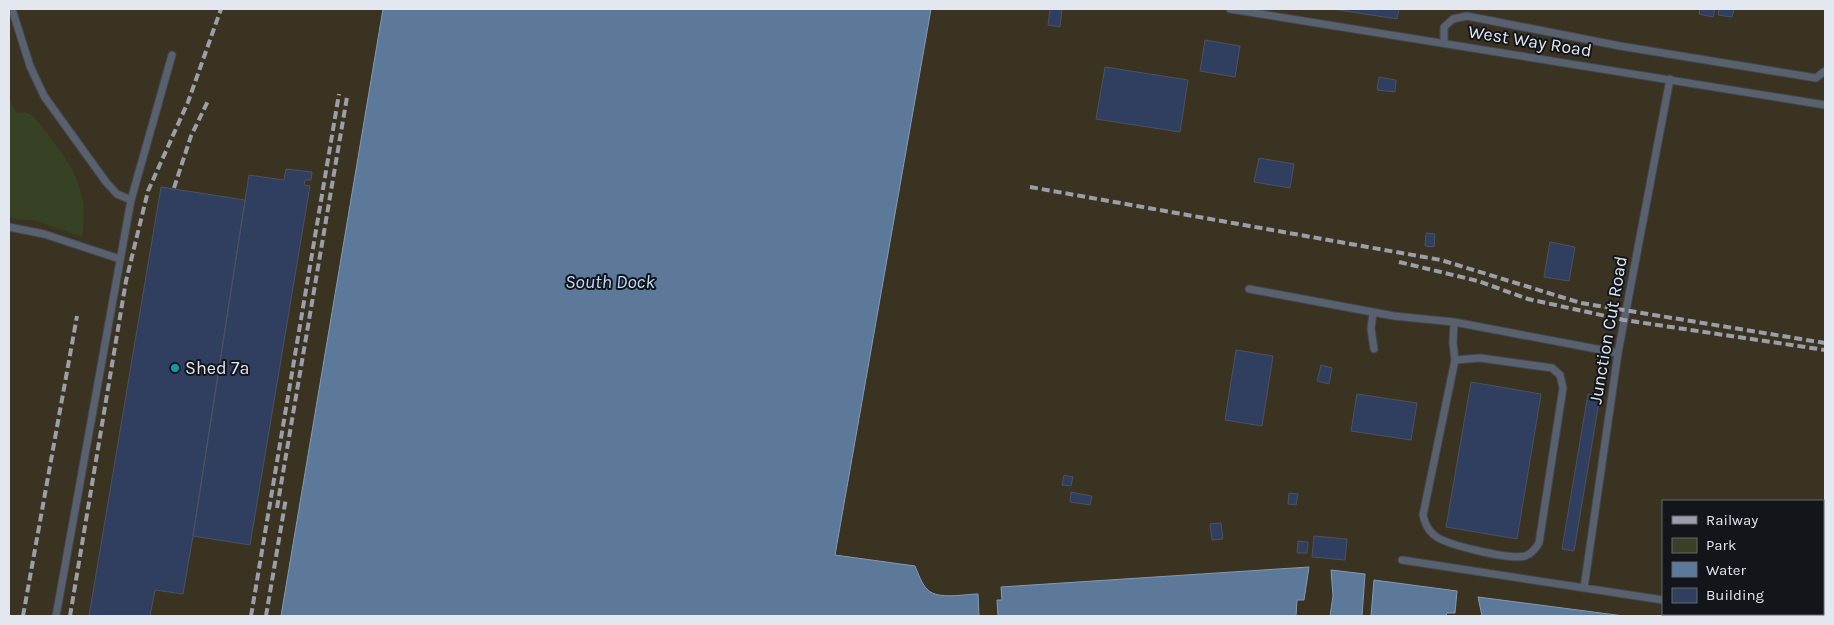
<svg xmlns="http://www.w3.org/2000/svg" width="1834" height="625" viewBox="0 0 1834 625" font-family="Karla,sans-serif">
	<rect width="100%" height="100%" fill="#272c38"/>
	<path fill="#3a3322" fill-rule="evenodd" d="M 9,9 L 1825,9 L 1825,616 L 9,616 ZM 1663,501 L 1823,501 L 1823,614 L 1663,614 Z"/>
	<path fill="#374123" d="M 9,99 L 17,113 L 25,112 L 33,116 C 64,154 92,185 82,237 L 37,221 L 9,218 Z"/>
	<path fill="#5d799a" stroke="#859ab4" d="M 383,9 L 931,9 L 835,555 L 915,566 C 918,573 922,585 928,590 C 938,600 965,594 978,594 L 979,616 L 281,616 Z
		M 1309,567 L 1304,600 L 1297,600 L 1296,616 L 998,616 L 997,600 L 1002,600 L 1001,587 Z
		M 1331,570 L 1365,574 L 1362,616 L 1330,616 L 1333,596 Z
		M 1374,580 L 1457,591 L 1455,613 L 1447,613 L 1446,616 L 1371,616 Z
		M 1478,597 L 1624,616 L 1482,616 Z"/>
	<path fill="#303e5f" stroke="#4c5260" d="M 1050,9 L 1062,9 L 1060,27 L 1048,25 Z
		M 1332,9 L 1399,9 L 1397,19 Z
		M 1700,9 L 1715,9 L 1713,17 L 1699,14 Z
		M 1719,9 L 1734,9 L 1732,17 L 1718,15 Z
		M 1205,40 L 1240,46 L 1235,77 L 1200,71 Z
		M 1105,67 L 1188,80 L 1180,132 L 1096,119 Z
		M 1379,77 L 1396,80 L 1395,92 L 1377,90 Z
		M 1259,158 L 1294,164 L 1290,188 L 1254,182 Z
		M 286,169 L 312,172 L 311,180 L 305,180 L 304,185 L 310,186 L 250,545 L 193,536 L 249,175 L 284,180 Z
		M 161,187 L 245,200 L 193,536 L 183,594 L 155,590 L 150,616 L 89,616 Z
		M 1426,233 L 1435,234 L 1434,247 L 1425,246 Z
		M 1550,242 L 1575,247 L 1569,281 L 1544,277 Z
		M 1236,350 L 1273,356 L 1262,426 L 1225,420 Z
		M 1321,365 L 1332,368 L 1329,384 L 1317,381 Z
		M 1471,382 L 1541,394 L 1517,539 L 1446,527 Z
		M 1357,394 L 1417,403 L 1411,440 L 1351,431 Z
		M 1588,394 L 1600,396 L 1574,551 L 1562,549 Z
		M 1064,475 L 1073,477 L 1071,486 L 1062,485 Z
		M 1071,492 L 1092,496 L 1090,505 L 1070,502 Z
		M 1289,493 L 1298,494 L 1296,505 L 1288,504 Z
		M 1221,523 L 1223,539 L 1212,540 L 1210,524 Z
		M 1314,536 L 1347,539 L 1345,560 L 1312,557 Z
		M 1298,541 L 1308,542 L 1307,553 L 1297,553 Z"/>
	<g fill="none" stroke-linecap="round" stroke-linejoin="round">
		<defs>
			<path id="lane" d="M 12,9 L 30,66 L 44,96 L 106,182 L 117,194 L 131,200
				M 1230,9 L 1825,105
				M 1444,43 L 1444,27 L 1453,19 L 1467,16 L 1620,46 L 1816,78 L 1825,71
				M 9,227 L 44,234 L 120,259
				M 1249,289 L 1394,316 L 1454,322 L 1618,353
				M 1373,312 L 1371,329 L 1374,349
				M 1454,322 L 1453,343 L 1455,360 L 1423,515 C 1425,523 1427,529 1434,535 C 1445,545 1510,560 1525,556 C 1531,554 1536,548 1539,543 L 1563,388 L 1560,375 L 1552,368 L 1480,358 L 1455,360
				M 1402,560 L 1663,600
				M 1584,588 L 1618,353 L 1670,79
				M 1747,614 L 1763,616
				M 56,616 L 131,200 L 172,55"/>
		</defs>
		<use href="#lane" stroke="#434751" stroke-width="9"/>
		<use href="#lane" stroke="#59606e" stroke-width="7"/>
		<path stroke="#9b9fa9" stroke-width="4" stroke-dasharray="8 4" stroke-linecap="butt" d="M 1030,187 L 1441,260 L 1581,303 L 1825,343
			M 174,188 L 191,136 L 208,101
			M 1399,262 L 1478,281 L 1528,299 L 1624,320 L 1825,350
			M 277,508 L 347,97
			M 23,616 L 77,316
			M 70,616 L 126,281 L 148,191 L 188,102 L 221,9
			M 251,616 L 339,94
			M 266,616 L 286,498"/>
	</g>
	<circle fill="#0f9aa8" stroke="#12151a" stroke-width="2" cx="175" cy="368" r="5"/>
	<g text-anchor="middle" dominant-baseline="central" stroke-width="4" stroke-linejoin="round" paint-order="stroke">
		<g font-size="18" fill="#e3e7ef" stroke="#12151a">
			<text transform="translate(1530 41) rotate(9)">West Way Road</text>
			<text transform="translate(1608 330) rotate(-80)">Junction Cut Road</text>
		</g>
		<g font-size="18" fill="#e3e7ef" stroke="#12151a" text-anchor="start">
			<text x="185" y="368">Shed 7a</text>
		</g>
		<g font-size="19" font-style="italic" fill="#c0dcfd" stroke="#12151a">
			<text x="610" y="282">South Dock</text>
		</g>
	</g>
	<rect width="1834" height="625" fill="none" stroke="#e3e7ef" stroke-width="20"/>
	<rect x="1662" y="500" width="162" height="115" fill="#12151a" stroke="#66696f"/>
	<rect x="1672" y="516" width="25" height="8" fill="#9b9fa9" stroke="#66696f"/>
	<text x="1706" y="525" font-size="15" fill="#e3e7ef">Railway</text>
	<rect x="1672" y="538" width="25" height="15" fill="#374123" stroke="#66696f"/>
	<text x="1706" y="550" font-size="15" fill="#e3e7ef">Park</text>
	<rect x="1672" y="562" width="25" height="15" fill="#5d799a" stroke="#66696f"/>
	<text x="1706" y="575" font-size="15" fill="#e3e7ef">Water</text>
	<rect x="1672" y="588" width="25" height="15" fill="#303e5f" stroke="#66696f"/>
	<text x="1706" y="600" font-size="15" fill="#e3e7ef">Building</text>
</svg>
